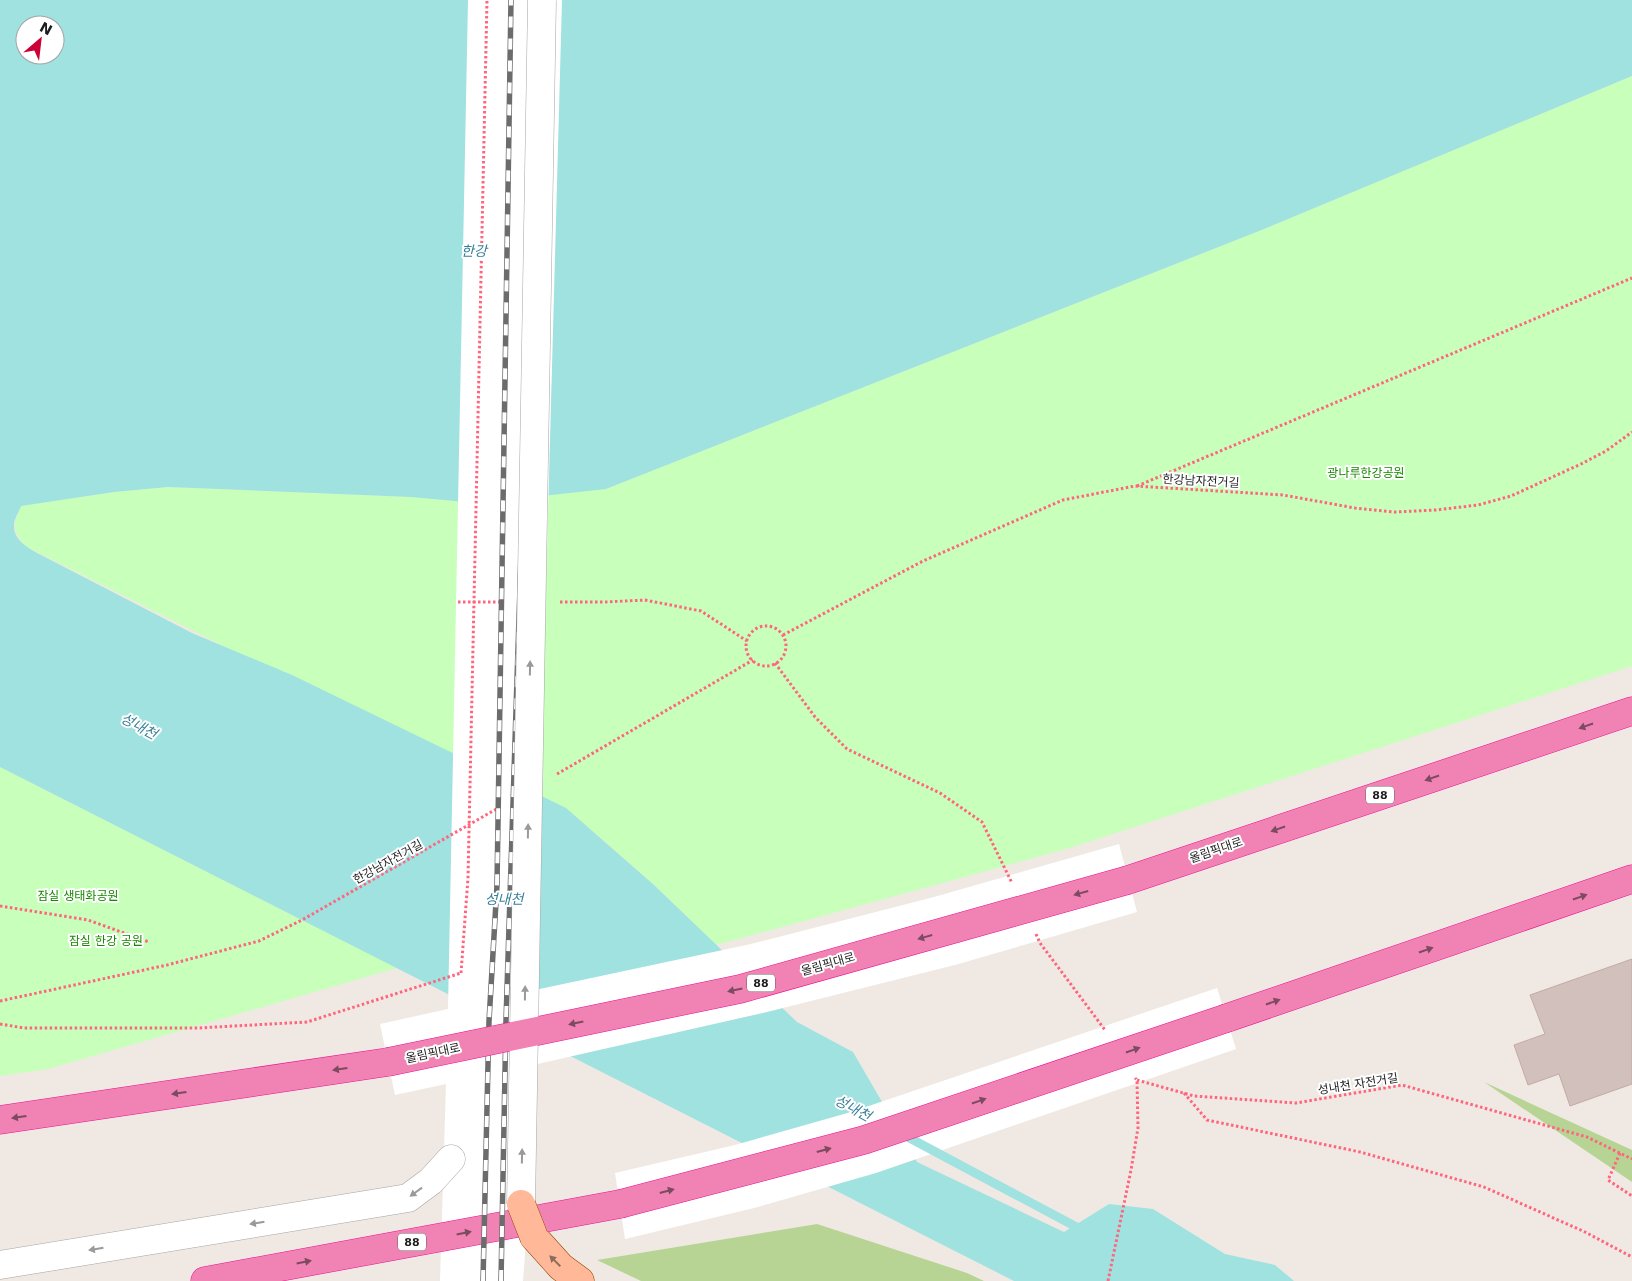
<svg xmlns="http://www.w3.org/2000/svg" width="1632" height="1281" viewBox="0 0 1632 1281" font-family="'DejaVu Sans','Noto Sans KR',sans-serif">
	<rect width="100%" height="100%" fill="#f0e9e3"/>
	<path fill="#b7d494" d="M 1484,1082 L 1632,1150 L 1632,1182 Z
		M 817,1224 L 967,1273 L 984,1281 L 641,1281 L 597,1260 Z"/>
	<path fill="#c7ffbb" d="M 1632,76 L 1632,666 L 1066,849 L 716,945 L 654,885 L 596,834 L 25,546 C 11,528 13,526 21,506 L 114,492 L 168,487 L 411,497 L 606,489 L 1264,229 Z
		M 0,767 L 397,968 L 48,1069 L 0,1076 Z"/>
	<path fill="#9fe2e0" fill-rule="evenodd" d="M 0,0 L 1632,0 L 1632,76 L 1264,229 L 606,489 L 477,503 L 411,497 L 168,487 L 114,492 L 21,506 C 19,512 14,519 14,525 C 13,541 31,550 43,556 L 192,633 L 292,675 L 566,808 L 654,885 L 797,1022 L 853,1052 L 917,1162 L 1064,1232 L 1109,1204 L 1153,1209 L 1225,1254 L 1275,1265 L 1294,1281 L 1014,1281 L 0,767 ZM 25,25 L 55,25 L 55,55 L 25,55 Z"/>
	<path fill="#fff" d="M 468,0 L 562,0 L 535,990 L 751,944 L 934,897 L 1119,844 L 1137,912 L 955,965 L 767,1012 L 533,1065 L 529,1200 L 523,1281 L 440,1281 L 446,1084 L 395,1095 L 380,1024 L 448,1009 Z
		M 1217,988 L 1236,1049 L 876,1173 L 754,1208 L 625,1239 L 615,1173 L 735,1145 L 851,1112 Z"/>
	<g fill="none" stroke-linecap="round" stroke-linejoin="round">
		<path stroke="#9fe2e0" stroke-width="9" d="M 902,1134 L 1084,1231"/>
	</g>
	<path fill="#d1c0bc" stroke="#c3aaa4" d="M 1632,959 L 1632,1084 L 1570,1106 L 1559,1074 L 1528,1085 L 1514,1045 L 1545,1034 L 1530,995 Z"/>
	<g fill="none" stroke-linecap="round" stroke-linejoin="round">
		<defs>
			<path id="minor" d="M 0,1265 L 408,1198 L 431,1181 L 451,1159"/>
			<path id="major" d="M 534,1237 L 561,1267 L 580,1281"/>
			<path id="highway" d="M 1128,880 L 1632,711
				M 1227,1018 L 1632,879
				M 0,1120 L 388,1062
				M 205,1281 L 620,1204"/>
		</defs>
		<use href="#minor" stroke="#a5a5a5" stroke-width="29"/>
		<use href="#major" stroke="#983f00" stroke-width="29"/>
		<use href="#highway" stroke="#ec1295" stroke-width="29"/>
		<path stroke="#ff657d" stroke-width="3" stroke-dasharray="2.5 2.5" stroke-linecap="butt" d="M 1137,486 L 1632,278
			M 458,602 L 503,602
			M 560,602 L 605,602 L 645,600 L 701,611 L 747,641
			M746 646a20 20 0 1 1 40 0a20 20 0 1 1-40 0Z
			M 783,635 L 923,561 L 1063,500 L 1135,486 L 1283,495 L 1355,508 L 1395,512 L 1436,510 L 1478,505 L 1511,496 L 1581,464 L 1606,451 L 1632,432
			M 775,663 L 815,717 L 847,749 L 940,793 L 982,822 L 1012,883
			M 557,774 L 753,660
			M 0,906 L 88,920 L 149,942
			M 1036,934 L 1040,943 L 1105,1030
			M 0,1001 L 167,965 L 259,941 L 302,920 L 500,807
			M 0,1024 L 24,1028 L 198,1028 L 307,1022 L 461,973
			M 1137,1080 L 1194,1096 L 1296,1103 L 1402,1085 L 1587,1137 L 1632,1159
			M 1184,1093 L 1207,1120 L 1360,1152 L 1484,1187 L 1585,1232 L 1632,1257
			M 1620,1153 L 1608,1180 L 1632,1196
			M 1108,1281 L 1131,1170 L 1138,1128 L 1137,1080 L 1135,1078"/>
		<use href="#minor" stroke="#fff" stroke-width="28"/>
		<use href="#major" stroke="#ffb999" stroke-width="28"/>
		<use href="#highway" stroke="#f083b3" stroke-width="28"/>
		<defs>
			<path id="rail" d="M 483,1281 L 489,1021 L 497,885 L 511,0
				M 501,1281 L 506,1020 L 523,495 L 531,0"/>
		</defs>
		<use href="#rail" stroke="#6c6c6c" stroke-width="5.5"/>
		<use href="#rail" stroke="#fff" stroke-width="4" stroke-dasharray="11" stroke-linecap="butt"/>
		<defs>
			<path id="minor-bridge" d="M 521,1204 L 542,0"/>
			<path id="major-bridge" d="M 521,1204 L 534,1237"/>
			<path id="highway-bridge" d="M 388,1062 L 740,989 L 1128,880
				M 620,1204 L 864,1140 L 1227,1018"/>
		</defs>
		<use href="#minor-bridge" stroke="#a5a5a5" stroke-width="29" stroke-linecap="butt"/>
		<use href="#major-bridge" stroke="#983f00" stroke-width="29" stroke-linecap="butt"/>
		<use href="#highway-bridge" stroke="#ec1295" stroke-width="29" stroke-linecap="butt"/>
		<path stroke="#ff657d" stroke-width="3" stroke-dasharray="2.5 2.5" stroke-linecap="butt" d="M 461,973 L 468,878 L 487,0"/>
		<use href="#minor-bridge" stroke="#fff" stroke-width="28"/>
		<use href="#major-bridge" stroke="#ffb999" stroke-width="28"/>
		<use href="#highway-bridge" stroke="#f083b3" stroke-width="28"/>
	</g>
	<defs><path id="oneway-solid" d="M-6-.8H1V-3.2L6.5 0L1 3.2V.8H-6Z" transform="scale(1.25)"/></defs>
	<g fill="#9a9a9a">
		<use href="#oneway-solid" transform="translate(530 668) rotate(-89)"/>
		<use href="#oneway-solid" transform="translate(528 831) rotate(-89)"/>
		<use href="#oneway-solid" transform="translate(525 993) rotate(-89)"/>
		<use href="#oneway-solid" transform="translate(522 1156) rotate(-89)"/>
		<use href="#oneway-solid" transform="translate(416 1192) rotate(144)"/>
		<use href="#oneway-solid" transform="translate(257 1223) rotate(171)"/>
		<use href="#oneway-solid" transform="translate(96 1249) rotate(171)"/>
	</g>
	<g fill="#7c4b61">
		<use href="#oneway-solid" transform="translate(1586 726) rotate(161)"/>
		<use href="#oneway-solid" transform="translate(1432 778) rotate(161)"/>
		<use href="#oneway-solid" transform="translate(1278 829) rotate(161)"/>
		<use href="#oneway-solid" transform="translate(1081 893) rotate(164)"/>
		<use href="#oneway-solid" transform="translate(1580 897) rotate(-19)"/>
		<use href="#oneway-solid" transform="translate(925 937) rotate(164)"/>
		<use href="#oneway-solid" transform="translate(1426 950) rotate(-19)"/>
		<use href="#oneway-solid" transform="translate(735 990) rotate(168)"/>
		<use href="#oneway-solid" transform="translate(1273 1002) rotate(-19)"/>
		<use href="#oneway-solid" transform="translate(576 1023) rotate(168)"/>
		<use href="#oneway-solid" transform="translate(1133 1050) rotate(-19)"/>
		<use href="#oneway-solid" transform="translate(340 1069) rotate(172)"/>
		<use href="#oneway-solid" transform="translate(179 1093) rotate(172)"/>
		<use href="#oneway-solid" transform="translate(979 1101) rotate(-19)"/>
		<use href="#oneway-solid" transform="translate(19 1117) rotate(172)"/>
		<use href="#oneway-solid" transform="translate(824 1150) rotate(-15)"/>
		<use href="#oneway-solid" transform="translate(667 1191) rotate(-15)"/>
		<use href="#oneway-solid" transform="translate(464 1233) rotate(-11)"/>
		<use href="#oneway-solid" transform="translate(304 1262) rotate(-11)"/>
	</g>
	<use fill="#8e6c5c" href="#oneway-solid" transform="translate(555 1261) rotate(-135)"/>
	<g text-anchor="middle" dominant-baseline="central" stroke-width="4" stroke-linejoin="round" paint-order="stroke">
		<g fill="#fff" stroke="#626262" stroke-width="1">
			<rect x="1366" y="786.5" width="28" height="17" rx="4"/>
			<rect x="747" y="974.5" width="28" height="17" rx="4"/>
			<rect x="398" y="1233.5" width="28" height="17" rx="4"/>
		</g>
		<g font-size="11" font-weight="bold" fill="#1e1e1e">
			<text x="1380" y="795">88</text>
			<text x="761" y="983">88</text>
			<text x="412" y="1242">88</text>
		</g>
		<g font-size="12" fill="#188800" stroke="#fff">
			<text x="1366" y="473">광나루한강공원</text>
			<text x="78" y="896">잠실 생태화공원</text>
			<text x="106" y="941">잠실 한강 공원</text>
		</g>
		<g font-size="12" fill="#1e1e1e" stroke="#fff">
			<text transform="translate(1201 481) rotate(3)">한강남자전거길</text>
			<text transform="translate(1216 850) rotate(-19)">올림픽대로</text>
			<text transform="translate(388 862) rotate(-29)">한강남자전거길</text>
			<text transform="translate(828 964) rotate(-16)">올림픽대로</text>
			<text transform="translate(433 1053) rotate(-12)">올림픽대로</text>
			<text transform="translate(1358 1084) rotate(-9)">성내천 자전거길</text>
		</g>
		<g font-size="14" font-style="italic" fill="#377f97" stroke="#fff">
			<text x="474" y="251">한강</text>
			<text transform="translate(139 726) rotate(28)">성내천</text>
			<text x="504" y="899">성내천</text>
			<text transform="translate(853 1108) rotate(28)">성내천</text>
		</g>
	</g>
	<g transform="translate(40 40) rotate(28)"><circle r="24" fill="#ffffff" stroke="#a5a5a5"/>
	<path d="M0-4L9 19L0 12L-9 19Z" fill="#cc0034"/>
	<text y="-8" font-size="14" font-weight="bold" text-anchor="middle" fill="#1e1e1e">N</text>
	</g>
</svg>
